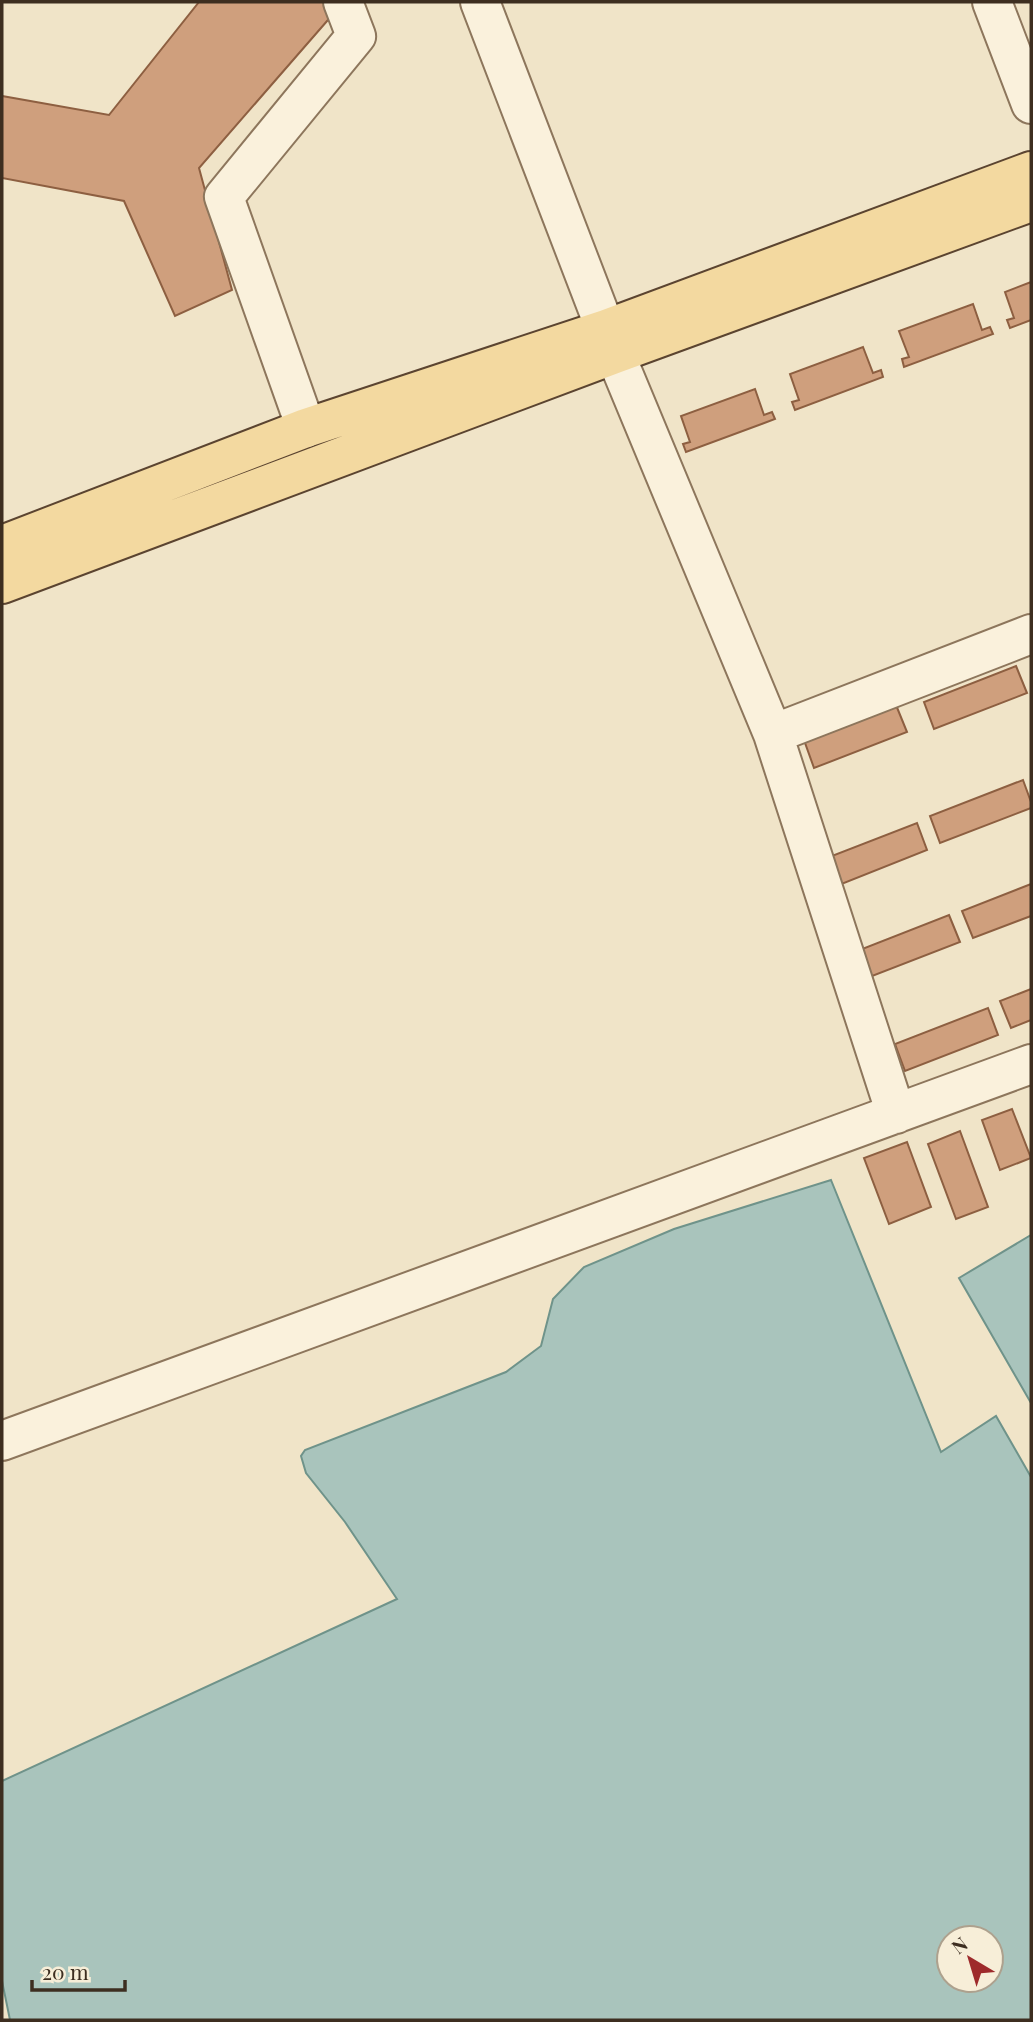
<svg xmlns="http://www.w3.org/2000/svg" width="1033" height="2022" viewBox="0 0 1033 2022" font-family="'Playfair Display',serif">
	<rect width="100%" height="100%" fill="#f0e4c8"/>
	<path fill="#a9c4bc" stroke="#6f938a" stroke-width="2" fill-rule="evenodd" d="M 831,1180 L 941,1452 L 996,1416 L 1031,1477 L 1031,2020 L 10,2020 L 2,1981 L 2,1781 L 397,1599 L 345,1522 L 306,1473 L 301,1456 L 305,1450 L 506,1372 L 541,1346 L 553,1299 L 584,1267 L 674,1229 ZM 949,1938 L 991,1938 L 991,1980 L 949,1980 Z
		M 1031,1235 L 1031,1403 L 959,1278 Z"/>
	<path fill="#cf9f7d" stroke="#8d5f41" stroke-width="2" d="M 199,2 L 338,2 L 341,5 L 199,168 L 232,290 L 175,316 L 124,201 L 2,178 L 2,96 L 109,115 Z
		M 1031,282 L 1031,320 L 1010,328 L 1007,320 L 1014,318 L 1005,292 Z
		M 973,304 L 982,330 L 990,327 L 993,334 L 904,367 L 902,359 L 909,357 L 899,331 Z
		M 863,347 L 873,373 L 881,370 L 883,377 L 795,410 L 792,402 L 799,400 L 790,374 Z
		M 755,389 L 764,415 L 772,412 L 775,419 L 686,452 L 683,444 L 690,442 L 681,416 Z
		M 1016,666 L 1027,693 L 934,729 L 924,702 Z
		M 896,705 L 907,732 L 814,768 L 804,740 Z
		M 1023,780 L 1031,802 L 1031,808 L 940,843 L 930,816 Z
		M 917,823 L 927,850 L 834,887 L 824,859 Z
		M 1031,884 L 1031,916 L 973,938 L 962,911 Z
		M 949,915 L 960,942 L 867,978 L 857,951 Z
		M 1031,989 L 1031,1020 L 1011,1028 L 1000,1001 Z
		M 988,1008 L 998,1035 L 905,1071 L 895,1044 Z
		M 1012,1109 L 1031,1158 L 1000,1170 L 982,1120 Z
		M 960,1131 L 988,1207 L 956,1219 L 928,1144 Z
		M 907,1142 L 931,1207 L 889,1224 L 864,1158 Z"/>
	<g fill="none" stroke-linecap="round" stroke-linejoin="round">
		<defs>
			<path id="minor" d="M 480,2 L 615,354 L 773,734
				M 992,2 L 1031,104
				M 306,428 L 224,197 L 356,36 L 343,2
				M 896,1114 L 773,734 L 1031,634
				M 2,1441 L 1031,1064"/>
			<path id="major" d="M 2,545 L 306,428 L 606,329 L 1031,171
				M 2,584 L 615,354 L 1031,202"/>
		</defs>
		<use href="#minor" stroke="#8d765c" stroke-width="42"/>
		<use href="#major" stroke="#5b4430" stroke-width="42"/>
		<use href="#minor" stroke="#faf1dc" stroke-width="38"/>
		<use href="#major" stroke="#f3d9a0" stroke-width="38"/>
	</g>
	<rect width="1033" height="2022" fill="none" stroke="#3d2e20" stroke-width="7"/>
	<g transform="translate(970 1959) rotate(322)"><circle r="33" fill="#f7eed8" stroke="#ada18e" stroke-width="2"/>
	<path d="M0-5L12 26L0 18L-12 26Z" fill="#9e2a2b"/>
	<text y="-10" font-size="19" font-weight="bold" text-anchor="middle" fill="#3d2e20">N</text>
	</g>
	<path d="M32 1980v10h93v-10" fill="none" stroke="#3d2e20" stroke-width="3.5"/>
	<text x="42" y="1980" font-size="21" fill="#3d2e20" stroke="#f7eed8" stroke-width="5" paint-order="stroke">20 m</text>
</svg>
